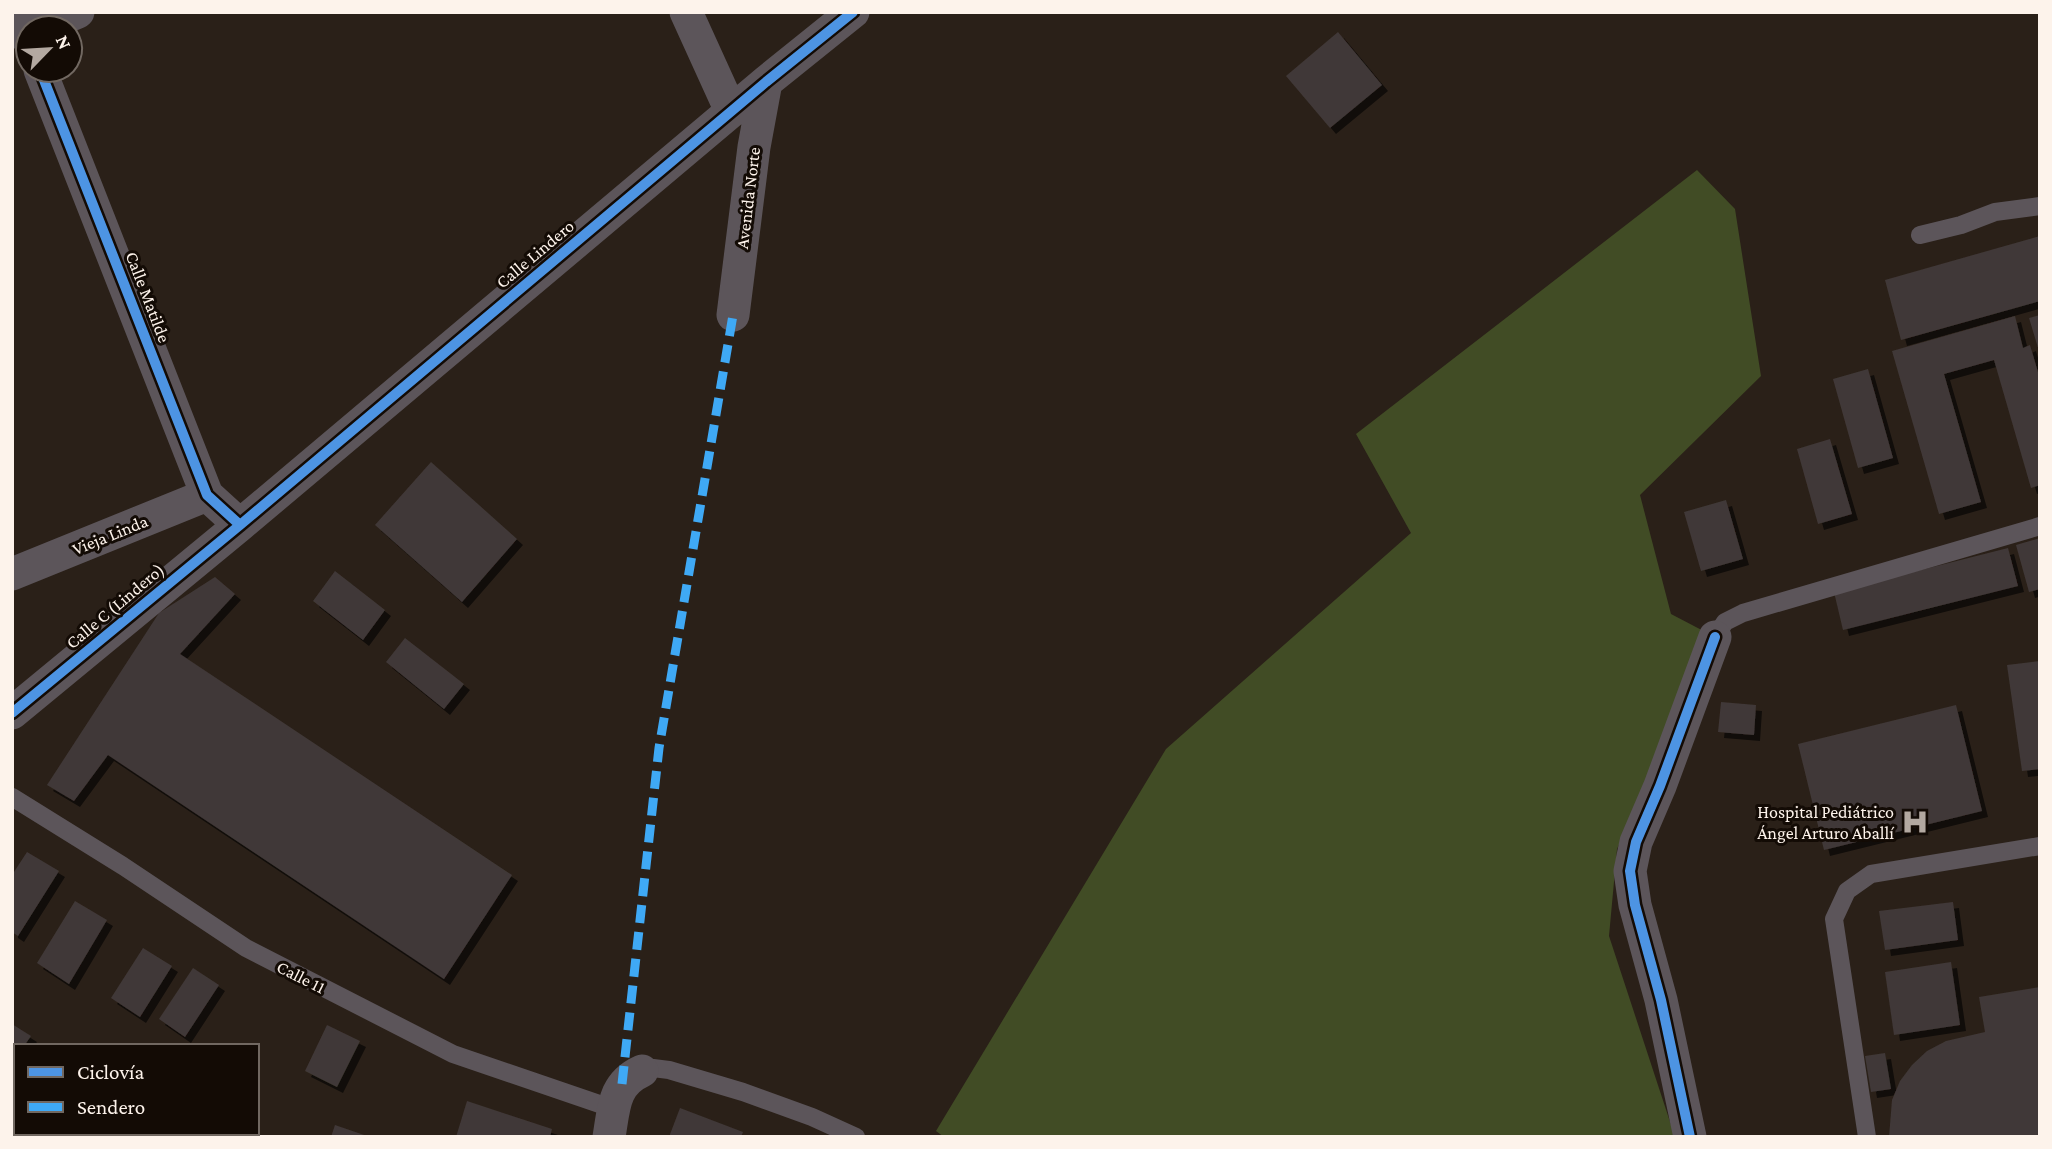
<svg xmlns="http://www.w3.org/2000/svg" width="2052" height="1149" viewBox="0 0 2052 1149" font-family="'Crimson Pro',serif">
	<defs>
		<filter id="shadow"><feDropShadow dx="6" dy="6" stdDeviation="0" flood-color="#0009"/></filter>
	</defs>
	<rect width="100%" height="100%" fill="#2a2018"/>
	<path fill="#414c25" d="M 1697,170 L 1735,209 L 1761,376 L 1640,495 L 1671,614 L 1715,637 L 1617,849 L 1609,936 L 1675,1137 L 944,1137 L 936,1131 L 1166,749 L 1411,533 L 1356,434 Z"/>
	<path fill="#403837" filter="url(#shadow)" d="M 1338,32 L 1382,85 L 1330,128 L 1286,76 Z
		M 2040,236 L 2040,301 L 1901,340 L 1885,280 Z
		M 2040,315 L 2040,351 L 2039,351 L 2029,318 Z
		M 2015,316 L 2023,348 L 2030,345 L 2040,379 L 2040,485 L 2031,488 L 1994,360 L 1944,374 L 1981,502 L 1939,514 L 1892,351 Z
		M 1868,369 L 1893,458 L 1858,468 L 1833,379 Z
		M 1830,439 L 1852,514 L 1818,524 L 1797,449 Z
		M 431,462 L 517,539 L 462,602 L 375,525 Z
		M 1726,500 L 1743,559 L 1701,571 L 1684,512 Z
		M 2040,538 L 2040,589 L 2029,592 L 2016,545 Z
		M 2008,548 L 2018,586 L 1843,630 L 1834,592 Z
		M 335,571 L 385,610 L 363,640 L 313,601 Z
		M 215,577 L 235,594 L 180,654 L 512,875 L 444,979 L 108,755 L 74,801 L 47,785 L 159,613 Z
		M 405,638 L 464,684 L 444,709 L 386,662 Z
		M 2040,661 L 2040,769 L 2022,771 L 2007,665 Z
		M 1721,702 L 1756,705 L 1754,735 L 1718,732 Z
		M 1956,705 L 1982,811 L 1824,850 L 1798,744 Z
		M 27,852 L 59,871 L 18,936 L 12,932 L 12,875 Z
		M 75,901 L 107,920 L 69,984 L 37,963 Z
		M 1953,902 L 1958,940 L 1885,950 L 1879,911 Z
		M 143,948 L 172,966 L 140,1017 L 111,998 Z
		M 1951,962 L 1960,1025 L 1894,1035 L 1885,972 Z
		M 193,968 L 219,985 L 185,1037 L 159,1019 Z
		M 2040,987 L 2040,1137 L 1889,1137 L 1892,1100 L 1900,1081 L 1912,1065 L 1927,1051 L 1946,1041 L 1985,1032 L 1979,997 Z
		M 12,1024 L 31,1036 L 24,1046 L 16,1046 L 16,1059 L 12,1064 Z
		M 327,1025 L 360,1041 L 337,1087 L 305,1071 Z
		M 1885,1053 L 1891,1089 L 1871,1092 L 1865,1056 Z
		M 467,1101 L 552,1129 L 550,1137 L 456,1137 Z
		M 680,1108 L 743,1132 L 741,1137 L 669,1137 Z
		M 335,1125 L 367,1136 L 367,1137 L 331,1137 Z
		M 103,1133 L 154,1133 L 152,1137 L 110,1137 Z
		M 171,1133 L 237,1133 L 245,1137 L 170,1137 Z"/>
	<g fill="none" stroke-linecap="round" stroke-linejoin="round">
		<path stroke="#5c555a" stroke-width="18" d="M 1920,235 L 1961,225 L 1995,212 L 2040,206
			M 1715,637 L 1725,622 L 1743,613 L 2040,526
			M 12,797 L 123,866 L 246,948 L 453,1054 L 614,1109
			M 642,1071 L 653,1068 L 669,1070 L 743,1092 L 812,1117 L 856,1137
			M 1867,1137 L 1834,919 L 1847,891 L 1871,874 L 2040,846"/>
		<path stroke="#5c555a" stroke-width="33" d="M 18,12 L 28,39
			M 686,12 L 731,111
			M 40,28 L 78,12
			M 40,70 L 207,495 L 240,525
			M 733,315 L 754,147 L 766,82
			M 12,574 L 207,495
			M 12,713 L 240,525 L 766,82 L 853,12
			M 609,1137 C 614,1108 613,1084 642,1071
			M 1690,1137 L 1661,1000 L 1635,905 L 1630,871 L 1636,842 L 1660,786 L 1715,637"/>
		<path stroke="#3fa9f5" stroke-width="9" stroke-dasharray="18 9" stroke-linecap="butt" d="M 622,1084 L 659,748 L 733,315"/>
		<defs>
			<path id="cycleway" d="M 40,70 L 207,495 L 240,525
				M 12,713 L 240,525 L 766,82 L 853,12
				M 1690,1137 L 1661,1000 L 1635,905 L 1630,871 L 1636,842 L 1660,786 L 1715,637"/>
		</defs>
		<use href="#cycleway" stroke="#130b05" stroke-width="15"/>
		<use href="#cycleway" stroke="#4d94e3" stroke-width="10"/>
	</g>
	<defs>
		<symbol id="hospital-bare" viewBox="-9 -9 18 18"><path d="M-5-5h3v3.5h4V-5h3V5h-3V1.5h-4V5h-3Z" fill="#b3a9a1" stroke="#130b05" stroke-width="2.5" paint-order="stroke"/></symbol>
	</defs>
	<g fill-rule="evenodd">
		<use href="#hospital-bare" x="1896" y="803" width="38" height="38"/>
	</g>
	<g text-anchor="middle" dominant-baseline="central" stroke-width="6" stroke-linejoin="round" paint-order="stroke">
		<g font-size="18" fill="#fdf3eb" stroke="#130b05">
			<text transform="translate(748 198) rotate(-83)">Avenida Norte</text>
			<text transform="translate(535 254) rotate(-40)">Calle Lindero</text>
			<text transform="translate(148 297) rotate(69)">Calle Matilde</text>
			<text transform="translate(110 535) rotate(-22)">Vieja Linda</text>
			<text transform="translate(115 606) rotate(-40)">Calle C (Lindero)</text>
			<text transform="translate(301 977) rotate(27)">Calle 11</text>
		</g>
		<g font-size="18" fill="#fdf3eb" stroke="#130b05" text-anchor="end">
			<text x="1894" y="812">Hospital Pediátrico<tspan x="1894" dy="21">Ángel Arturo Aballí</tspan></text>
		</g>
	</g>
	<rect width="2052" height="1149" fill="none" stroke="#fdf3eb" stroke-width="28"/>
	<rect x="14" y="1044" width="245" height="91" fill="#130b05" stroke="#716861" stroke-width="2"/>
	<rect x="28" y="1067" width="35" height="10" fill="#4d94e3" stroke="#716861" stroke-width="2"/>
	<text x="77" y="1079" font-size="21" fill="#fdf3eb">Ciclovía</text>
	<rect x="28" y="1102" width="35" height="10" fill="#3fa9f5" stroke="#716861" stroke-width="2"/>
	<text x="77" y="1114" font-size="21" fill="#fdf3eb">Sendero</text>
	<g transform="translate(49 49) rotate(65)"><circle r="33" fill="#130b05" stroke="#716861" stroke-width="2"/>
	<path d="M0-5L12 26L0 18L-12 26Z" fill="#b3a9a1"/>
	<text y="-10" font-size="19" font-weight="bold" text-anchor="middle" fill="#fdf3eb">N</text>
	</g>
</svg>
